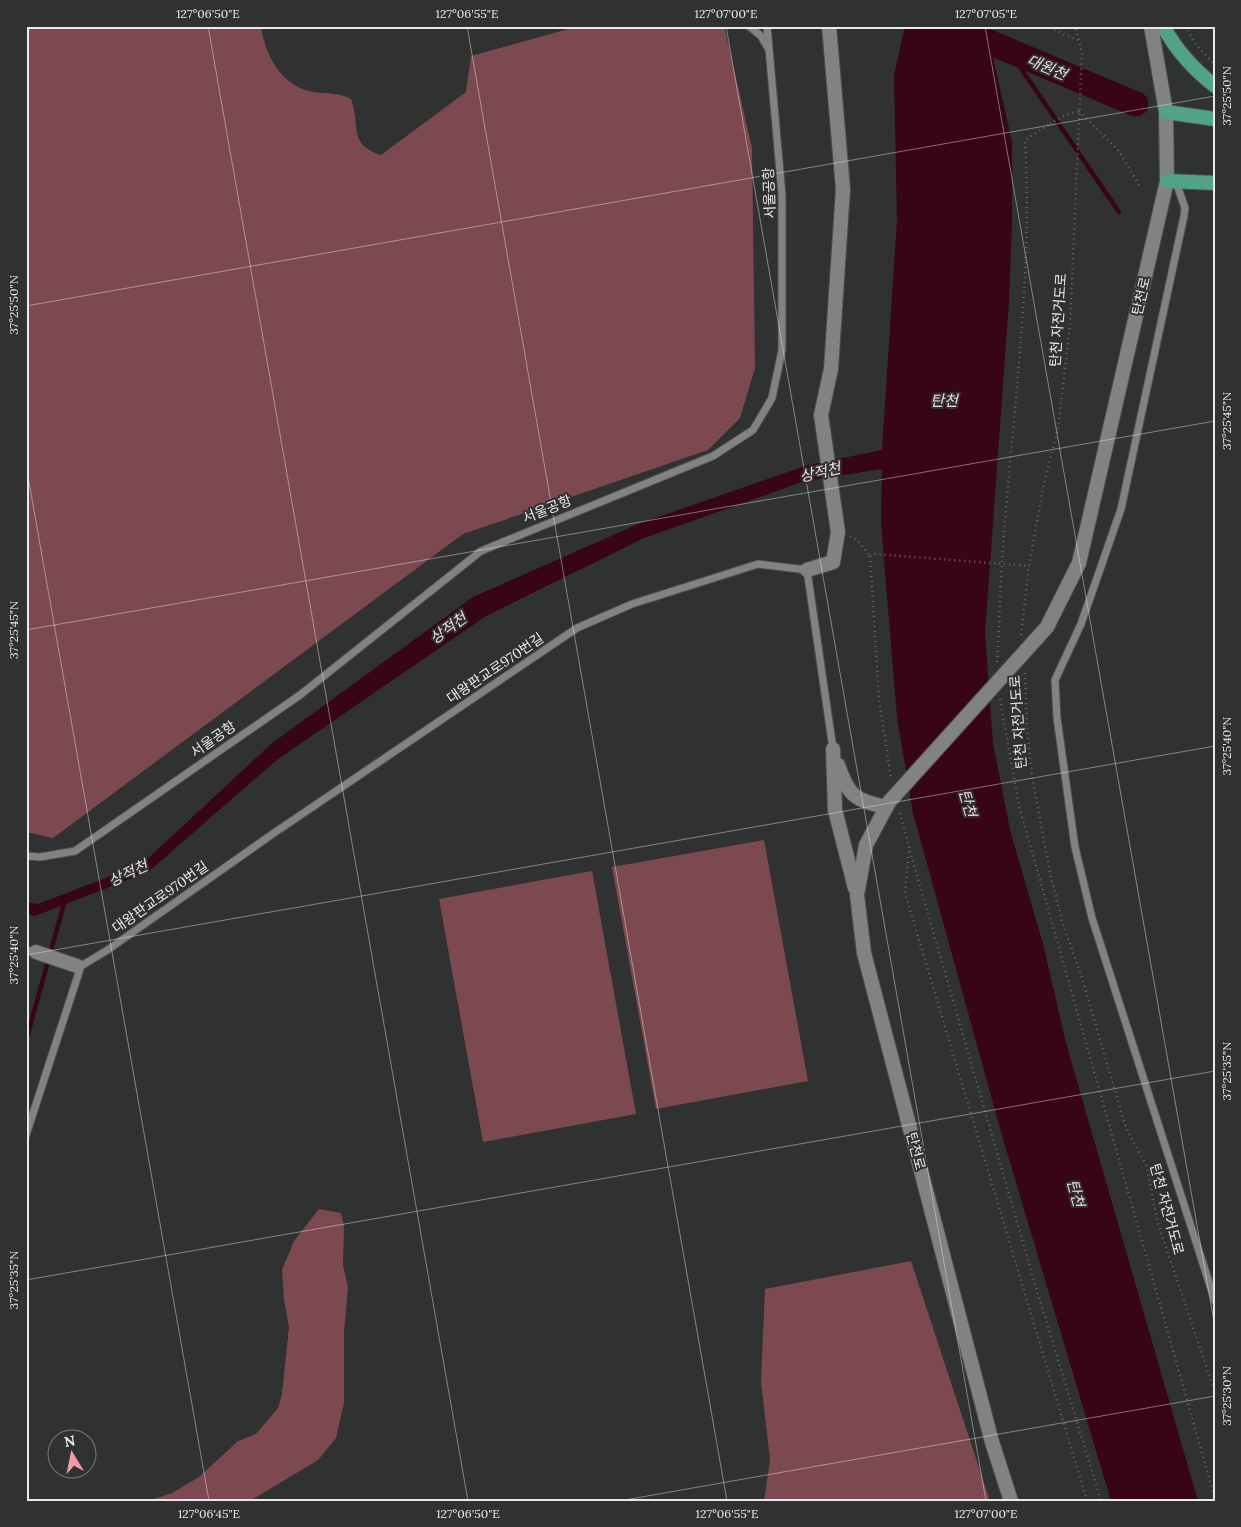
<svg xmlns="http://www.w3.org/2000/svg" width="1241" height="1527" viewBox="0 0 1241 1527" font-family="Lora,'Noto Sans KR',serif">
	<rect width="100%" height="100%" fill="#2f3230"/>
	<path fill="#7d4951" d="M 26,26 L 261,26 C 265,55 281,86 313,92 C 326,94 338,92 351,99 C 361,126 347,144 381,155 L 466,92 L 471,56 L 579,26 L 724,26 L 752,148 L 755,368 L 740,418 L 708,450 L 463,534 L 53,838 L 26,832 Z
		M 764,840 L 808,1081 L 656,1109 L 612,867 Z
		M 592,871 L 636,1114 L 483,1142 L 439,899 Z
		M 319,1209 L 341,1213 L 344,1225 L 343,1265 L 348,1287 L 344,1332 L 344,1403 L 336,1438 L 318,1460 L 250,1501 L 148,1501 L 172,1493 L 199,1477 L 238,1441 L 256,1434 L 278,1408 L 282,1394 L 289,1327 L 284,1299 L 282,1270 L 294,1241 Z
		M 911,1261 L 990,1501 L 764,1501 L 770,1460 L 761,1381 L 765,1289 Z"/>
	<path fill="#370513" d="M 905,26 L 986,26 L 1012,142 L 1012,222 L 1009,301 L 985,633 L 993,743 L 1010,830 L 1043,944 L 1066,1043 L 1198,1501 L 1111,1501 L 1001,1132 L 913,813 L 897,717 L 881,523 L 882,469 L 805,481 L 644,538 L 486,616 L 278,759 L 148,872 L 35,916 L 26,914 L 26,902 L 38,904 L 142,864 L 271,744 L 473,597 L 638,524 L 808,465 L 882,450 L 897,220 L 894,75 Z"/>
	<g fill="none" stroke-linecap="round" stroke-linejoin="round">
		<path stroke="#370513" stroke-width="4.5" d="M 1009,51 L 1119,212
			M 26,1041 L 65,900"/>
		<path stroke="#370513" stroke-width="25" d="M 960,26 L 965,32 L 1136,104"/>
		<defs>
			<path id="service" d="M 749,26 L 761,36 L 768,48
				M 1176,182 L 1185,208 L 1184,216 L 1121,509 L 1081,624 L 1055,680 L 1057,718 L 1075,847 L 1092,918 L 1215,1301
				M 26,856 L 40,857 L 75,851 L 300,695 L 481,551 L 713,456 L 753,430 L 772,398 L 782,350 L 782,195 L 767,26
				M 26,950 L 36,952
				M 77,966 L 81,966 L 106,951 L 274,833 L 577,628 L 632,604 L 758,564 L 807,570 L 833,749
				M 26,1135 L 81,966"/>
			<path id="minor" d="M 807,570 L 833,562 L 838,532 L 821,415 L 831,369 L 843,189 L 829,26
				M 36,952 L 77,966"/>
			<path id="secondary" d="M 1079,563 L 1167,181 L 1166,112 L 1151,26
				M 833,749 L 835,810 L 855,888
				M 838,765 C 849,796 854,800 886,807
				M 889,802 L 866,845 L 857,895 L 864,953 L 992,1442 L 1011,1501"/>
			<path id="primary" d="M 1163,26 C 1176,50 1193,69 1215,86
				M 1166,112 L 1215,119
				M 1167,181 L 1215,183"/>
		</defs>
		<use href="#service" stroke="#4e4f4f" stroke-width="9"/>
		<use href="#minor" stroke="#4e4f4f" stroke-width="16"/>
		<use href="#secondary" stroke="#4e4f4f" stroke-width="16"/>
		<use href="#primary" stroke="#4e4f4f" stroke-width="16"/>
		<path stroke="#676968" stroke-width="2.5" stroke-dasharray="1 4" stroke-linecap="butt" d="M 1045,26 L 1078,40
			M 1185,26 L 1196,45 L 1215,65
			M 1079,111 L 1119,151 L 1141,188
			M 1063,116 L 1079,111
			M 850,537 L 858,541 L 870,556
			M 870,556 L 879,699 L 891,778
			M 870,556 L 875,554 L 1029,566
			M 1021,635 L 1029,566 L 1043,488 L 1058,428 L 1070,326 L 1082,53 L 1075,26
			M 997,662 C 999,629 1000,596 1002,563 C 1011,422 1033,282 1025,140 L 1050,124
			M 1025,673 L 1027,727 L 1032,776 L 1050,873 L 1062,921 L 1082,978 L 1126,1128 L 1147,1167 L 1157,1221 L 1215,1392
			M 1000,699 L 1019,806 L 1215,1499
			M 900,813 L 909,847 L 905,893 L 1087,1501
			M 910,851 L 1032,1274 L 1101,1501"/>
		<use href="#service" stroke="#808381" stroke-width="7"/>
		<use href="#minor" stroke="#808381" stroke-width="14"/>
		<use href="#secondary" stroke="#808381" stroke-width="14"/>
		<use href="#primary" stroke="#52a385" stroke-width="14"/>
		<defs>
			<path id="secondary-bridge" d="M 889,802 L 1047,627 L 1079,563"/>
		</defs>
		<use href="#secondary-bridge" stroke="#4e4f4f" stroke-width="16" stroke-linecap="butt"/>
		<path stroke="#676968" stroke-width="2.5" stroke-dasharray="1 4" stroke-linecap="butt" d="M 1050,124 L 1063,116"/>
		<use href="#secondary-bridge" stroke="#808381" stroke-width="14"/>
	</g>
	<path fill="none" stroke="#e9eaea" stroke-width="1" stroke-opacity="0.45" d="M 208,26 L 468,1501M 467,26 L 727,1501M 726,26 L 986,1501M 985,26 L 1215,1327M 26,306 L 1215,96M 26,465 L 209,1501M 26,630 L 1215,421M 26,955 L 1215,746M 26,1280 L 1215,1071M 619,1501 L 1215,1396"/>
	<g text-anchor="middle" dominant-baseline="central" stroke-width="4" stroke-linejoin="round" paint-order="stroke">
		<g font-size="14" fill="#e9eaea" stroke="#2f3230">
			<text transform="translate(769 193) rotate(-92)">서울공항</text>
			<text transform="translate(1141 296) rotate(-77)">탄천로</text>
			<text transform="translate(1058 320) rotate(-86)">탄천 자전거도로</text>
			<text transform="translate(547 509) rotate(-22)">서울공항</text>
			<text transform="translate(495 668) rotate(-34)">대왕판교로970번길</text>
			<text transform="translate(1018 722) rotate(-94)">탄천 자전거도로</text>
			<text transform="translate(213 739) rotate(-35)">서울공항</text>
			<text transform="translate(160 897) rotate(-35)">대왕판교로970번길</text>
			<text transform="translate(916 1151) rotate(75)">탄천로</text>
			<text transform="translate(1167 1209) rotate(75)">탄천 자전거도로</text>
		</g>
		<g font-size="15" font-style="italic" fill="#f1dadd" stroke="#2f3230">
			<text transform="translate(1047 67) rotate(23)">대원천</text>
			<text x="944" y="400">탄천</text>
			<text transform="translate(820 472) rotate(-13)">상적천</text>
			<text transform="translate(448 628) rotate(-36)">상적천</text>
			<text transform="translate(968 803) rotate(75)">탄천</text>
			<text transform="translate(128 873) rotate(-25)">상적천</text>
			<text transform="translate(1076 1193) rotate(75)">탄천</text>
		</g>
	</g>
	<rect width="1241" height="1527" fill="none" stroke="#2f3230" stroke-width="55"/>
	<g transform="translate(72 1454) rotate(350)"><circle r="24" fill="#2f3230" stroke="#797c7a"/>
	<path d="M0-4L9 19L0 12L-9 19Z" fill="#f39aa8"/>
	<text y="-8" font-size="14" font-weight="bold" text-anchor="middle" fill="#e9eaea">N</text>
	</g>
	<rect x="28" y="28" width="1186" height="1472" fill="none" stroke="#e9eaea" stroke-width="2"/>
	<g font-size="12" text-anchor="middle" fill="#e9eaea">
		<text x="208" y="18">127°06'50"E</text>
		<text x="467" y="18">127°06'55"E</text>
		<text x="726" y="18">127°07'00"E</text>
		<text x="986" y="18">127°07'05"E</text>
		<text transform="translate(1227 96) rotate(-90)" y="4">37°25'50"N</text>
		<text transform="translate(14 305) rotate(-90)" y="4">37°25'50"N</text>
		<text transform="translate(1227 421) rotate(-90)" y="4">37°25'45"N</text>
		<text transform="translate(14 630) rotate(-90)" y="4">37°25'45"N</text>
		<text transform="translate(1227 746) rotate(-90)" y="4">37°25'40"N</text>
		<text transform="translate(14 955) rotate(-90)" y="4">37°25'40"N</text>
		<text transform="translate(1227 1071) rotate(-90)" y="4">37°25'35"N</text>
		<text transform="translate(14 1280) rotate(-90)" y="4">37°25'35"N</text>
		<text transform="translate(1227 1396) rotate(-90)" y="4">37°25'30"N</text>
		<text x="209" y="1518">127°06'45"E</text>
		<text x="468" y="1518">127°06'50"E</text>
		<text x="727" y="1518">127°06'55"E</text>
		<text x="986" y="1518">127°07'00"E</text>
	</g>
</svg>
